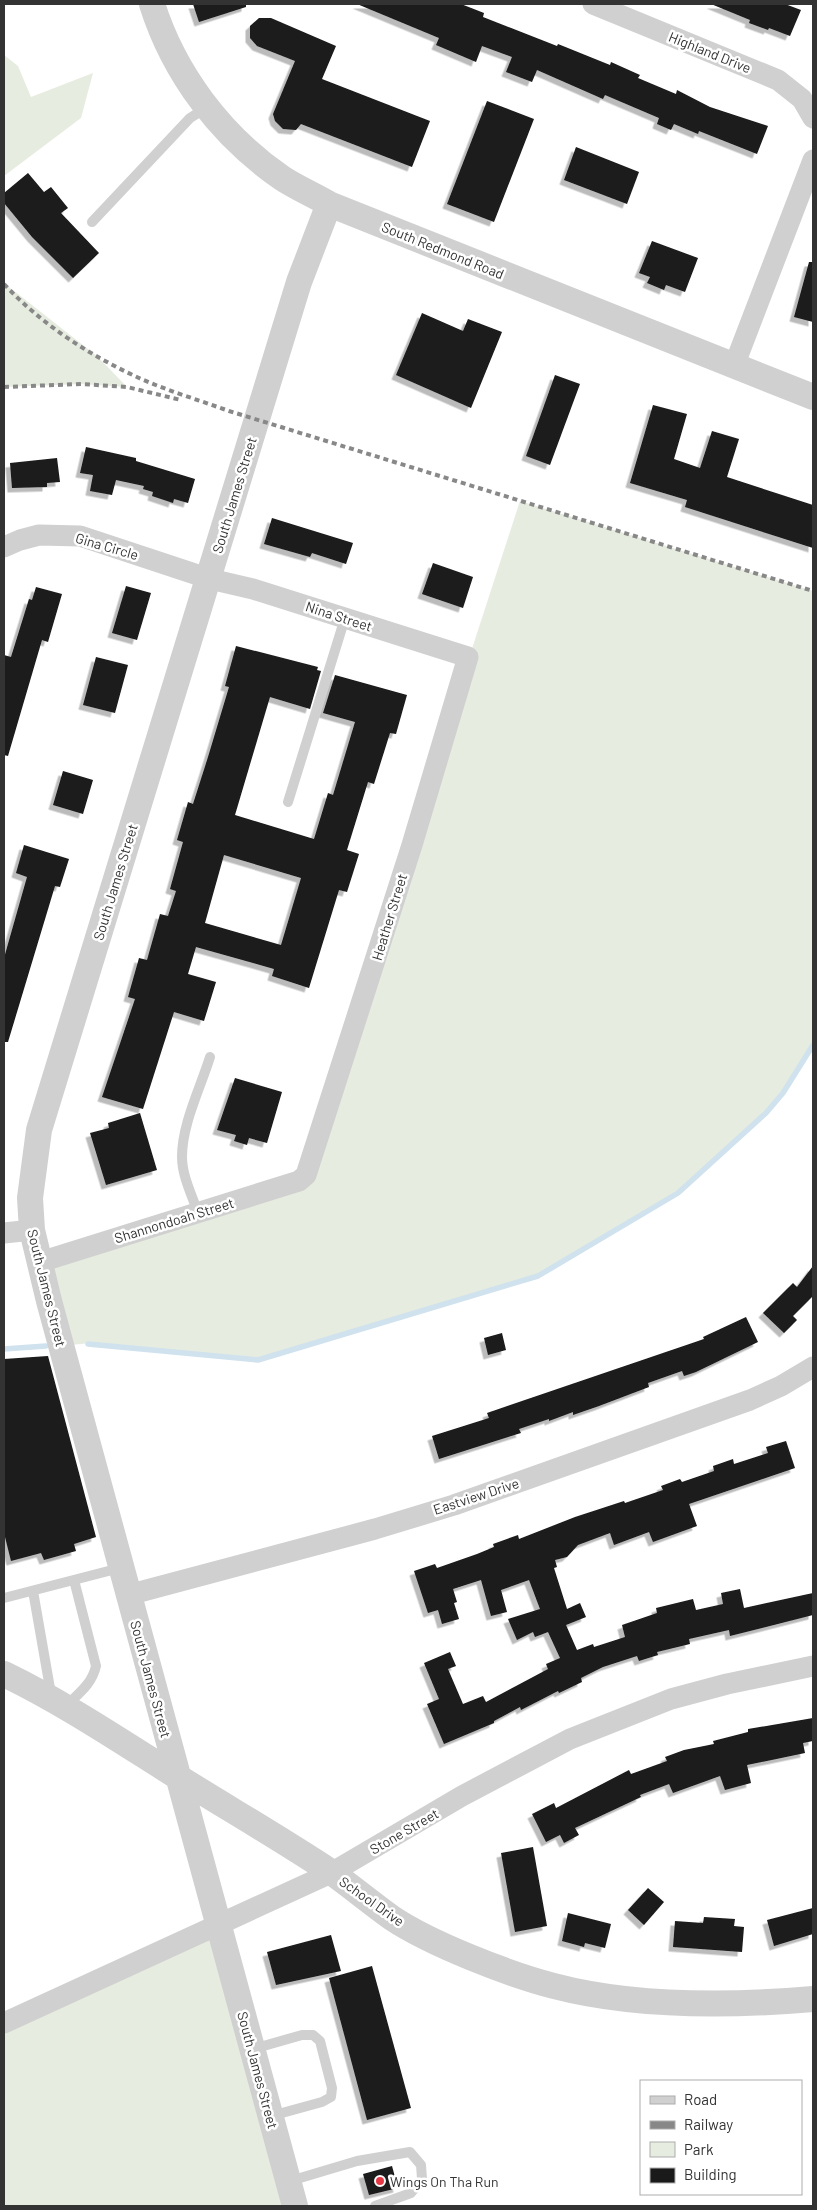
<svg xmlns="http://www.w3.org/2000/svg" width="817" height="2210" viewBox="0 0 817 2210" font-family="Barlow,sans-serif">
	<defs>
		<filter id="shadow"><feDropShadow dx="-4.5" dy="4.5" stdDeviation="0" flood-color="#0004"/></filter>
	</defs>
	<rect width="100%" height="100%" fill="#fff"/>
	<path fill="#e6ecdf" d="M 4,55 L 18,66 L 31,97 L 93,73 L 81,118 L 4,176 Z
		M 4,283 L 98,357 L 127,387 L 81,384 L 4,387 Z
		M 520,501 L 813,591 L 813,1045 L 783,1093 L 766,1113 L 678,1193 L 538,1276 L 258,1360 L 91,1343 L 60,1346 L 40,1262 L 299,1181 Z
		M 220,1925 L 295,2206 L 4,2206 L 4,2023 Z"/>
	<g fill="none" stroke-linecap="round" stroke-linejoin="round">
		<path stroke="#cfe2ee" stroke-width="5.5" d="M 88,1344 L 258,1360 L 538,1276 L 678,1193 L 766,1113 L 783,1093 L 813,1045
			M 4,1349 L 46,1346"/>
	</g>
	<path fill="#1a1a1a" fill-rule="evenodd" filter="url(#shadow)" d="M 193,4 L 246,4 L 246,7 L 199,22 Z
		M 357,4 L 461,4 L 484,13 L 483,17 L 557,46 L 558,44 L 610,65 L 611,62 L 640,75 L 638,78 L 676,94 L 677,90 L 710,107 L 768,126 L 757,154 L 699,131 L 698,134 L 674,124 L 671,130 L 657,124 L 659,118 L 605,95 L 603,99 L 537,70 L 532,82 L 506,72 L 512,57 L 482,46 L 476,62 L 436,45 L 439,38 Z
		M 711,4 L 785,4 L 801,10 L 790,36 L 769,28 L 768,30 L 749,23 L 750,20 Z
		M 259,18 L 271,18 L 336,46 L 322,79 L 430,121 L 412,167 L 301,124 L 296,130 L 283,129 L 275,121 L 273,114 L 295,61 L 257,46 L 250,38 L 250,26 Z
		M 487,101 L 534,119 L 494,222 L 447,204 Z
		M 576,147 L 639,172 L 627,204 L 564,180 Z
		M 28,173 L 44,192 L 51,187 L 68,208 L 61,213 L 99,253 L 73,278 L 32,237 L 4,203 L 4,193 Z
		M 652,241 L 698,258 L 685,292 L 666,285 L 664,290 L 647,283 L 650,277 L 639,273 Z
		M 809,262 L 813,262 L 813,322 L 794,317 Z
		M 422,313 L 463,331 L 468,319 L 502,332 L 471,408 L 396,375 Z
		M 555,375 L 580,384 L 550,465 L 526,456 Z
		M 653,405 L 687,414 L 674,459 L 700,468 L 712,431 L 739,439 L 727,477 L 813,505 L 813,548 L 685,507 L 687,500 L 630,483 Z
		M 86,447 L 136,458 L 136,461 L 195,479 L 188,503 L 174,499 L 173,503 L 152,496 L 153,492 L 143,489 L 144,486 L 116,480 L 112,495 L 90,491 L 93,475 L 80,473 Z
		M 57,458 L 60,482 L 47,483 L 47,487 L 12,488 L 10,463 Z
		M 272,518 L 353,543 L 346,564 L 312,553 L 310,557 L 264,544 Z
		M 433,563 L 473,577 L 463,608 L 422,594 Z
		M 126,586 L 151,593 L 137,640 L 112,633 Z
		M 36,587 L 62,594 L 48,642 L 42,640 L 8,756 L 4,755 L 4,655 L 11,657 L 29,599 L 32,600 Z
		M 236,646 L 318,667 L 317,670 L 321,671 L 310,709 L 270,697 L 235,815 L 314,839 L 328,793 L 333,795 L 355,722 L 323,713 L 335,675 L 407,695 L 396,734 L 390,733 L 374,784 L 368,782 L 347,850 L 359,854 L 347,892 L 339,890 L 309,988 L 272,976 L 274,969 L 196,947 L 188,974 L 216,982 L 204,1021 L 174,1012 L 143,1109 L 102,1097 L 135,999 L 128,997 L 139,958 L 147,960 L 160,914 L 168,916 L 176,891 L 170,889 L 183,842 L 177,840 L 188,802 L 193,804 L 208,757 L 229,687 L 225,686 ZM 224,855 L 301,878 L 281,945 L 205,923 Z
		M 96,657 L 128,665 L 115,713 L 83,705 Z
		M 63,771 L 93,780 L 83,814 L 53,805 Z
		M 24,845 L 69,859 L 60,887 L 55,886 L 8,1042 L 4,1042 L 4,958 L 27,877 L 16,873 Z
		M 235,1078 L 282,1092 L 267,1143 L 249,1138 L 247,1145 L 234,1141 L 236,1135 L 217,1130 Z
		M 140,1113 L 157,1170 L 106,1185 L 90,1133 L 109,1128 L 108,1123 Z
		M 813,1266 L 813,1296 L 793,1316 L 797,1320 L 784,1333 L 763,1313 L 793,1283 L 797,1287 Z
		M 746,1317 L 758,1342 L 696,1372 L 684,1376 L 682,1371 L 648,1383 L 649,1387 L 599,1406 L 573,1415 L 573,1412 L 549,1421 L 549,1419 L 519,1429 L 521,1433 L 439,1459 L 432,1436 L 489,1418 L 487,1413 L 704,1339 L 703,1337 Z
		M 502,1333 L 506,1350 L 488,1355 L 484,1338 Z
		M 48,1356 L 96,1537 L 74,1544 L 76,1551 L 44,1560 L 41,1553 L 11,1561 L 4,1533 L 4,1359 Z
		M 786,1441 L 795,1468 L 689,1504 L 697,1526 L 653,1542 L 649,1532 L 614,1545 L 610,1533 L 578,1545 L 567,1557 L 555,1560 L 557,1567 L 554,1568 L 567,1609 L 580,1603 L 586,1617 L 566,1625 L 577,1650 L 593,1644 L 594,1647 L 625,1637 L 622,1625 L 657,1613 L 656,1608 L 693,1599 L 696,1610 L 723,1604 L 721,1593 L 740,1589 L 744,1608 L 813,1593 L 813,1615 L 730,1636 L 729,1630 L 689,1639 L 690,1644 L 657,1652 L 658,1655 L 639,1661 L 637,1656 L 603,1667 L 581,1678 L 582,1682 L 559,1693 L 558,1691 L 521,1710 L 520,1707 L 494,1721 L 494,1723 L 444,1744 L 427,1704 L 439,1699 L 424,1663 L 450,1652 L 456,1666 L 448,1669 L 463,1704 L 483,1696 L 486,1702 L 548,1669 L 546,1664 L 560,1658 L 548,1632 L 535,1637 L 533,1632 L 517,1640 L 508,1619 L 540,1609 L 529,1580 L 501,1590 L 507,1612 L 491,1616 L 481,1580 L 453,1589 L 457,1602 L 454,1603 L 459,1619 L 442,1624 L 438,1610 L 428,1613 L 414,1571 L 435,1564 L 437,1568 L 477,1554 L 494,1547 L 493,1544 L 518,1535 L 519,1539 L 575,1517 L 624,1501 L 625,1503 L 663,1490 L 661,1486 L 680,1479 L 682,1482 L 714,1471 L 713,1466 L 733,1459 L 734,1464 L 768,1453 L 766,1447 Z
		M 813,1718 L 813,1741 L 803,1743 L 805,1753 L 747,1765 L 751,1783 L 725,1790 L 720,1776 L 673,1793 L 669,1784 L 640,1795 L 641,1797 L 575,1828 L 579,1835 L 564,1843 L 560,1835 L 546,1842 L 532,1814 L 554,1803 L 556,1808 L 629,1770 L 631,1774 L 667,1761 L 665,1757 L 684,1750 L 714,1744 L 713,1741 L 748,1732 L 748,1729 Z
		M 533,1847 L 547,1926 L 515,1932 L 501,1853 Z
		M 648,1888 L 664,1902 L 644,1925 L 628,1910 Z
		M 813,1908 L 813,1934 L 774,1946 L 767,1920 Z
		M 568,1913 L 611,1924 L 605,1948 L 585,1943 L 584,1947 L 562,1941 Z
		M 704,1917 L 735,1919 L 734,1926 L 744,1927 L 742,1952 L 673,1947 L 675,1921 L 703,1923 Z
		M 331,1935 L 341,1971 L 276,1985 L 267,1952 Z
		M 372,1966 L 411,2108 L 367,2120 L 329,1978 Z
		M 392,2166 L 398,2188 L 369,2195 L 363,2174 Z"/>
	<g fill="none" stroke-linecap="round" stroke-linejoin="round">
		<path stroke="#d0d0d0" stroke-width="10" d="M 92,222 L 190,118 L 206,108
			M 288,802 L 345,618
			M 198,1213 C 192,1195 182,1176 182,1157 C 182,1124 200,1089 210,1057
			M 33,1591 L 51,1694
			M 4,1598 L 120,1568
			M 66,1706 C 79,1693 92,1684 96,1666 L 74,1580
			M 253,2049 L 302,2035 L 313,2035 L 320,2041 L 332,2088 L 331,2097 L 322,2102 L 271,2116
			M 290,2181 L 357,2161 L 410,2152 L 421,2165 L 422,2179 L 411,2193 L 375,2206"/>
		<path stroke="#d0d0d0" stroke-width="21" d="M 593,4 L 778,80 L 802,99 L 813,118
			M 734,366 L 813,160
			M 4,547 L 20,540 L 39,535 L 80,536 L 210,579 L 253,589 L 468,657 L 412,845 L 306,1175 L 299,1181 L 40,1262
			M 4,1233 L 32,1230
			M 128,1595 L 375,1529 L 454,1505 L 750,1400 L 781,1386 L 813,1367
			M 4,2023 L 331,1873 L 462,1796 L 570,1739 L 671,1699 L 727,1684 L 813,1666"/>
		<path stroke="#d0d0d0" stroke-width="26" d="M 152,4 C 174,74 221,136 282,178 C 297,188 314,195 329,204 L 813,397
			M 4,1674 C 62,1702 116,1738 170,1772 C 224,1806 278,1837 331,1872 C 352,1887 371,1903 392,1918 C 431,1944 508,1974 554,1986 C 634,2007 731,2006 813,1999
			M 295,2206 L 49,1301 L 32,1230 L 30,1198 L 39,1130 L 299,282 L 329,204"/>
		<path stroke="#888" stroke-width="4" stroke-dasharray="5 4" stroke-linecap="butt" d="M 4,284 C 41,324 89,355 139,378 C 168,391 199,400 229,411 L 813,591
			M 4,387 L 81,384 L 127,387 L 181,400"/>
	</g>
	<circle fill="#e63946" stroke="#fff" stroke-width="2" cx="380" cy="2181" r="5"/>
	<g text-anchor="middle" dominant-baseline="central" stroke-width="5" stroke-linejoin="round" paint-order="stroke">
		<g font-size="14" fill="#333" stroke="#fff">
			<text transform="translate(710 52) rotate(22)">Highland Drive</text>
			<text transform="translate(443 250) rotate(22)">South Redmond Road</text>
			<text transform="translate(234 495) rotate(-73)">South James Street</text>
			<text transform="translate(107 546) rotate(16)">Gina Circle</text>
			<text transform="translate(339 616) rotate(18)">Nina Street</text>
			<text transform="translate(115 882) rotate(-73)">South James Street</text>
			<text transform="translate(389 917) rotate(-73)">Heather Street</text>
			<text transform="translate(174 1220) rotate(-17)">Shannondoah Street</text>
			<text transform="translate(47 1288) rotate(76)">South James Street</text>
			<text transform="translate(476 1496) rotate(-18)">Eastview Drive</text>
			<text transform="translate(151 1679) rotate(75)">South James Street</text>
			<text transform="translate(404 1831) rotate(-30)">Stone Street</text>
			<text transform="translate(372 1901) rotate(35)">School Drive</text>
			<text transform="translate(258 2070) rotate(75)">South James Street</text>
		</g>
		<g font-size="14" fill="#333" stroke="#fff" text-anchor="start">
			<text x="390" y="2181">Wings On Tha Run</text>
		</g>
	</g>
	<rect width="817" height="2210" fill="none" stroke="#333333" stroke-width="10"/>
	<rect x="640" y="2080" width="162" height="115" fill="#ffffff" stroke="#adadad"/>
	<rect x="650" y="2096" width="25" height="8" fill="#d0d0d0" stroke="#adadad"/>
	<text x="684" y="2105" font-size="15" fill="#333333">Road</text>
	<rect x="650" y="2121" width="25" height="8" fill="#888888" stroke="#adadad"/>
	<text x="684" y="2130" font-size="15" fill="#333333">Railway</text>
	<rect x="650" y="2142" width="25" height="15" fill="#e6ecdf" stroke="#adadad"/>
	<text x="684" y="2155" font-size="15" fill="#333333">Park</text>
	<rect x="650" y="2168" width="25" height="15" fill="#1a1a1a" stroke="#adadad"/>
	<text x="684" y="2180" font-size="15" fill="#333333">Building</text>
</svg>
